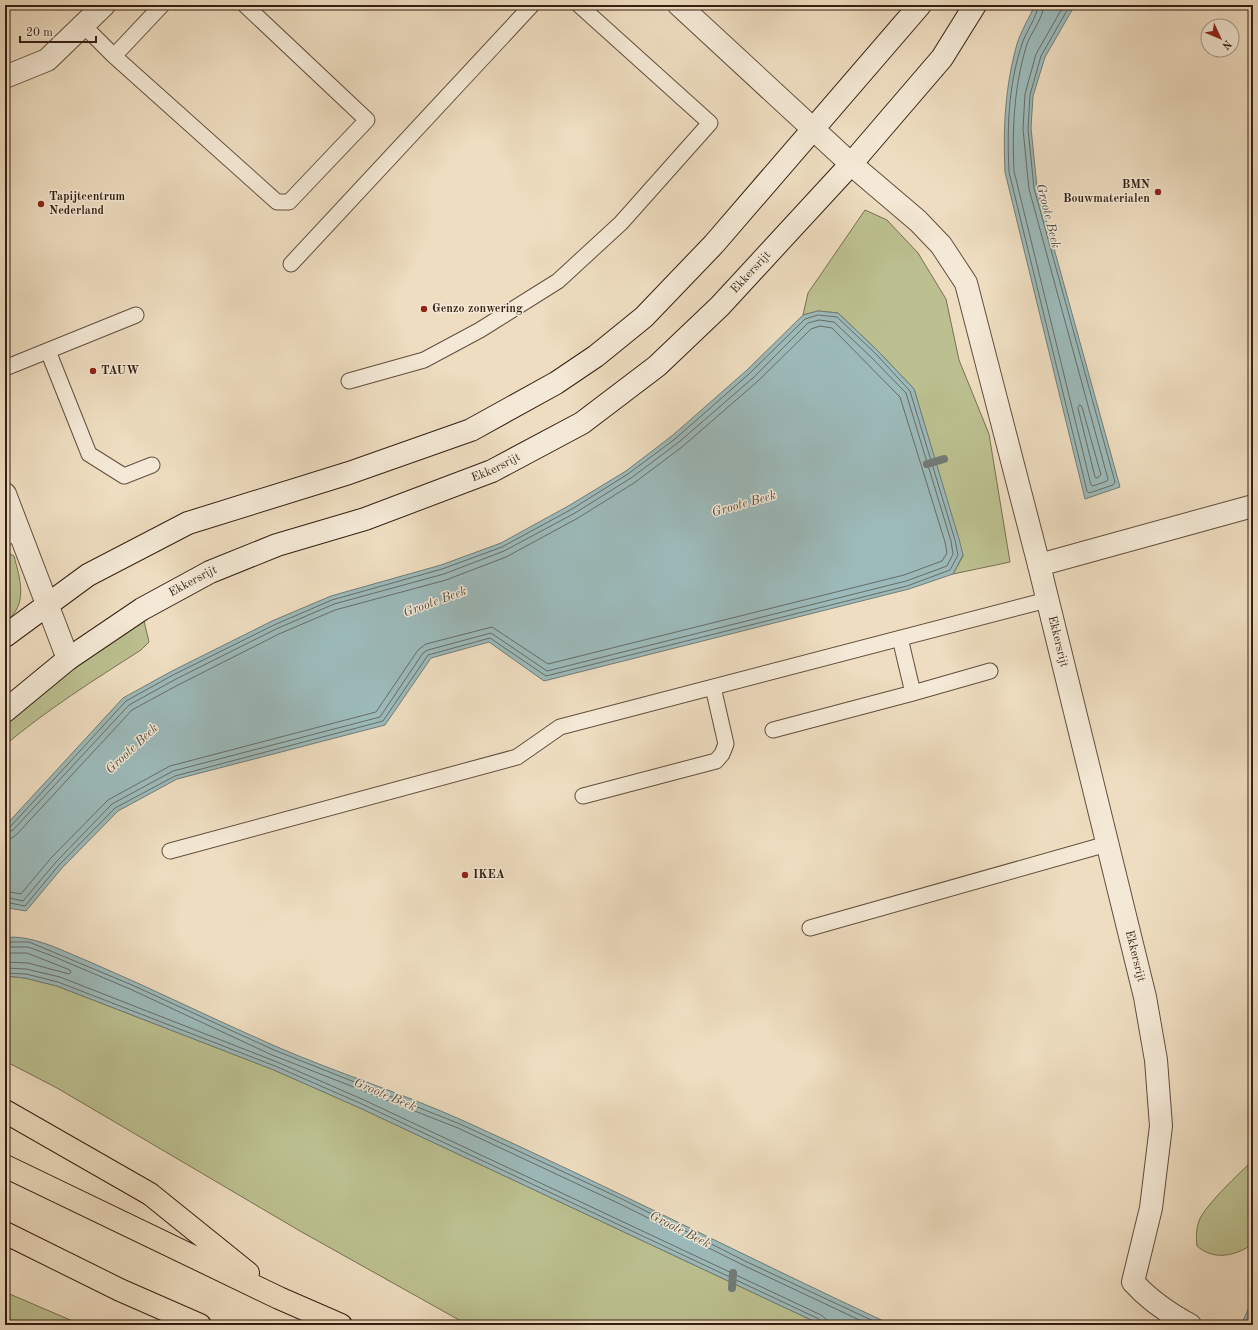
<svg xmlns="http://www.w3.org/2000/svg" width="1258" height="1330" viewBox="0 0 1258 1330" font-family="'Old Standard TT',serif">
	<rect width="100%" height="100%" fill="#eeddc0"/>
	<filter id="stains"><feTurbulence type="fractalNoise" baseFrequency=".005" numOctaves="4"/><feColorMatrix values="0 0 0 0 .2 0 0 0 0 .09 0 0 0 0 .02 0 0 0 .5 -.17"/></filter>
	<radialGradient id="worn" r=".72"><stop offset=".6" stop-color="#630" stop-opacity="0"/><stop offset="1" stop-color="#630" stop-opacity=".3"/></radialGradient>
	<path fill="#bcc090" stroke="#787052" d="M 865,210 L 887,220 L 918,253 L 946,299 L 959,360 L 989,434 L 1010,562 L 953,574 L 963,556 L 914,389 L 878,351 L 838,313 L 818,311 L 803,315 L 808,293 Z
		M 5,551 L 14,556 C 20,579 29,605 5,622 Z
		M 144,621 L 149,642 L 141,650 C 94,680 48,709 5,745 L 5,725 C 45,684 94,649 144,621 Z
		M 5,976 L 25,978 L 57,986 L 274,1070 L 360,1108 L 822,1325 L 468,1325 L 300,1231 L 57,1088 L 5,1061 Z
		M 1253,1160 L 1253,1244 C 1235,1256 1214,1261 1197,1246 C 1196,1237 1196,1230 1199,1221 C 1205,1205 1240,1173 1253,1160 Z
		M 5,1292 L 82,1325 L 5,1325 Z"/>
	<path fill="#9cbaba" stroke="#727c77" d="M 1035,5 L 1075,5 L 1045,57 L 1033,96 L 1031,128 L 1037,187 L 1120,487 L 1085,499 L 1005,172 C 1003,128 1005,87 1017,44 C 1021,31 1029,18 1035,5 Z
		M 818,311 L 838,313 L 878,351 L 914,389 L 959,539 L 963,555 L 953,574 L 909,589 L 544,681 L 489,642 L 431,658 L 385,725 L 177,779 L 118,811 L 62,868 L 26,911 L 8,908 L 5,905 L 5,826 L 123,698 L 172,671 L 272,621 L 331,596 L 441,565 L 501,543 L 570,505 L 626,471 L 673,435 L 747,370 L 803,315 Z
		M 13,937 C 40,938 65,952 90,962 C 153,989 213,1019 275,1046 C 337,1073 402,1093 464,1121 C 608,1186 748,1258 892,1325 L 822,1325 L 360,1108 L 274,1070 L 57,986 L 25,978 L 5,976 L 5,939 Z
		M 1253,1299 L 1253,1325 L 1241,1325 Z"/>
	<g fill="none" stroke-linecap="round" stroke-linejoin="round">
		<path stroke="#686c66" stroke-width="1" d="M 1038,5 C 1037,18 1026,31 1022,44 C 1008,86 1007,129 1009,172 L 1087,491 L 1089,493 L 1113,485 L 1115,482 L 1034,188 L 1028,129 L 1030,95 L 1041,56 L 1070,5
			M 1044,5 C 1043,19 1030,33 1026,47 C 1014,88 1012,129 1014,171 L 1091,485 L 1093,486 L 1107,481 L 1108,479 L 1029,189 L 1023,129 L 1025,94 L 1036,54 L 1064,5
			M 1080,405 L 1082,407 L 1101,475 L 1097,478 L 1095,477 L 1078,408 Z
			M 5,828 L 10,827 L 126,701 L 173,675 L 274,625 L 332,600 L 442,569 L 502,547 L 572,509 L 628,474 L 675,439 L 750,373 L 805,319 L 818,315 L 837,317 L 876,354 L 910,391 L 955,540 L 958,555 L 950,570 L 907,586 L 546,676 L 490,638 L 428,655 L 383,721 L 175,776 L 115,808 L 59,865 L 25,906 L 5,902
			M 5,833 L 13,830 L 129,705 L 176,679 L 276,629 L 334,604 L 444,574 L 504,551 L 575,513 L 631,478 L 679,442 L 754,377 L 808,323 L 819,320 L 834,322 L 872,358 L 906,393 L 951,541 L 953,554 L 947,566 L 906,581 L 547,671 L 491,633 L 428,650 L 423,653 L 380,717 L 173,771 L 112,804 L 56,862 L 23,901 L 5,897
			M 5,839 L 12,838 L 17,834 L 132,710 L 178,685 L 279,634 L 335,610 L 446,580 L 506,557 L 578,518 L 634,483 L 682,447 L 758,381 L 811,329 L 820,326 L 832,328 L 900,397 L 945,542 L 947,553 L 942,561 L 904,575 L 548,664 L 492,627 L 426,644 L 418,650 L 376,712 L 170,766 L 108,800 L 51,858 L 21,894 L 5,891
			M 5,942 L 29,942 L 132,985 L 274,1050 L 460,1124 L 622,1199 L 747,1262 L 882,1325
			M 5,947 L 28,947 L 50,955 L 130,989 L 272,1055 L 458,1128 L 620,1204 L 745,1266 L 870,1325
			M 5,953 L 27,953 L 70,970 L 71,972 L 69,974 L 28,963 L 5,962
			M 5,968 L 26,969 L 60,977 L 277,1062 L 364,1100 L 821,1315 L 826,1319 L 827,1325
			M 5,973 L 26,974 L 58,982 L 275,1066 L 362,1104 L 819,1319 L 822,1325"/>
		<path stroke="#727c77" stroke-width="8" d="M 927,464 L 944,459
			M 732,1288 L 733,1273"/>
		<defs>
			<path id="lane" d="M 162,5 L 114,56 L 277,202 L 289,202 L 367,120 L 245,5
				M 83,25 L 114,56
				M 291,264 L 532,5
				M 48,351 L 89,454 L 124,476 L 152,465
				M 5,368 L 136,315
				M 349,381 L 424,360 L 480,330 L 558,281 L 621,223 L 710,123 L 579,5
				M 5,538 L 19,531
				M 900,638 L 913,693
				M 773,730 L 913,693 L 990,671
				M 583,796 L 716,761 L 722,754 L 726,744 L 713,687
				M 170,851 L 517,757 L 560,727 L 1047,600
				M 810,928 L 1107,844"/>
			<g id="street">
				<path id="s1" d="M 679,5 L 851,164 L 918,221 L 941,245 L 966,283 L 1039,565 L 1145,997 L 1156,1060 L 1161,1126 L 1151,1208 L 1133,1282 C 1150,1301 1168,1313 1190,1325"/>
				<path d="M 5,77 L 47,60 L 104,5"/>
				<path d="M 5,494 L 68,659"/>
				<path d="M 1039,565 L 1253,506"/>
			</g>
			<g id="secondary">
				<path d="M 5,636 L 88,575 L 188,523 L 349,473 L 471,430 L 556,383 L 596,356 L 644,317 L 714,244 L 920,5"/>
				<path id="s2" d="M 5,711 L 68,659 L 142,609 L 210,572 L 277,545 L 365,519 L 492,471 L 582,423 L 657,366 L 720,306 L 851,164 L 942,58 L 975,5"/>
			</g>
			<path id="highway" d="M 5,1111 L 150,1194 L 248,1273
				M 5,1166 L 279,1298 L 341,1325
				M 5,1233 L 120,1290 L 200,1325"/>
		</defs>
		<use href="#lane" stroke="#624e3e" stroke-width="17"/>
		<use href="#street" stroke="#624e3e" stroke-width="24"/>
		<use href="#secondary" stroke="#341f13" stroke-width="24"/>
		<use href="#highway" stroke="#341f13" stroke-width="24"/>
		<use href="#lane" stroke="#f4e9d6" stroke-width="15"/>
		<use href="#street" stroke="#f4e9d6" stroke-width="22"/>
		<use href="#secondary" stroke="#f4e9d6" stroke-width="22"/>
		<use href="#highway" stroke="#eeddc0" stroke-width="22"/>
	</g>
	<g fill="#8f2418" stroke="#f4e9d6" stroke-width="1.5">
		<circle cx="1158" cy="192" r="4"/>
		<circle cx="41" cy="204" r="4"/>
		<circle cx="424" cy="309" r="4"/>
		<circle cx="93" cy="371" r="4"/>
		<circle cx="465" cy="875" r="4"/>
	</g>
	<g text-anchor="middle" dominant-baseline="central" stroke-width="3" stroke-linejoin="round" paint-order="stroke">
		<g font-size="12" font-weight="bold" fill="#341f13" stroke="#f4e9d6" text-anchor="start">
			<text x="1150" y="185" text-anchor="end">BMN<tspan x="1150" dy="14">Bouwmaterialen</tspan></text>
			<text x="49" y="197">Tapijtcentrum<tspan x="49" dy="14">Nederland</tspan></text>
			<text x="432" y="309">Genzo zonwering</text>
			<text x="101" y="371">TAUW</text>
			<text x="473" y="875">IKEA</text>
		</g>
		<g font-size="12" fill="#341f13" stroke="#f4e9d6">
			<text stroke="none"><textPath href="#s2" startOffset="877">Ekkersrijt</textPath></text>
			<text stroke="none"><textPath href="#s2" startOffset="553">Ekkersrijt</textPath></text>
			<text stroke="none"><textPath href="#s2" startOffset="229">Ekkersrijt</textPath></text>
			<text stroke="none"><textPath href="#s1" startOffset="771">Ekkersrijt</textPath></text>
			<text stroke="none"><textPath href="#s1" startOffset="1095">Ekkersrijt</textPath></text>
		</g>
		<g font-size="13" font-style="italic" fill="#534e45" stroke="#f4e9d6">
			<text transform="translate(1048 216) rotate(76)">Groote Beek</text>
			<text transform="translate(744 504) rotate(-16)">Groote Beek</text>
			<text transform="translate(435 602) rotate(-20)">Groote Beek</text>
			<text transform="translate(132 749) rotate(-43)">Groote Beek</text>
			<text transform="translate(385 1095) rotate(23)">Groote Beek</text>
			<text transform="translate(680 1230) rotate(27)">Groote Beek</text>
		</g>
	</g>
	<rect width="1258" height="1330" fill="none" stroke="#eeddc0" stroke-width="20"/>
	<rect x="6" y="6" width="1246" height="1318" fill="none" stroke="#341f13" stroke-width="2"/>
	<rect x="10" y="10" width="1238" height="1310" fill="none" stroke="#341f13"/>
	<g transform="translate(1220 38) rotate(134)"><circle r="19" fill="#f4e9d6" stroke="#a79888"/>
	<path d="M0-3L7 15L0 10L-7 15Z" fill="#8f2418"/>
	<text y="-6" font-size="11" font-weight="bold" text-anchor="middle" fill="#341f13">N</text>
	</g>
	<path d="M20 36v6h76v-6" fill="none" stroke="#341f13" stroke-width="2"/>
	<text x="26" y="36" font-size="12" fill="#341f13" stroke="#f4e9d6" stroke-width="3" paint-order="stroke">20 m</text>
	<rect width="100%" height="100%" filter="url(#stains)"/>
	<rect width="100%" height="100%" fill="url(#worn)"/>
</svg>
